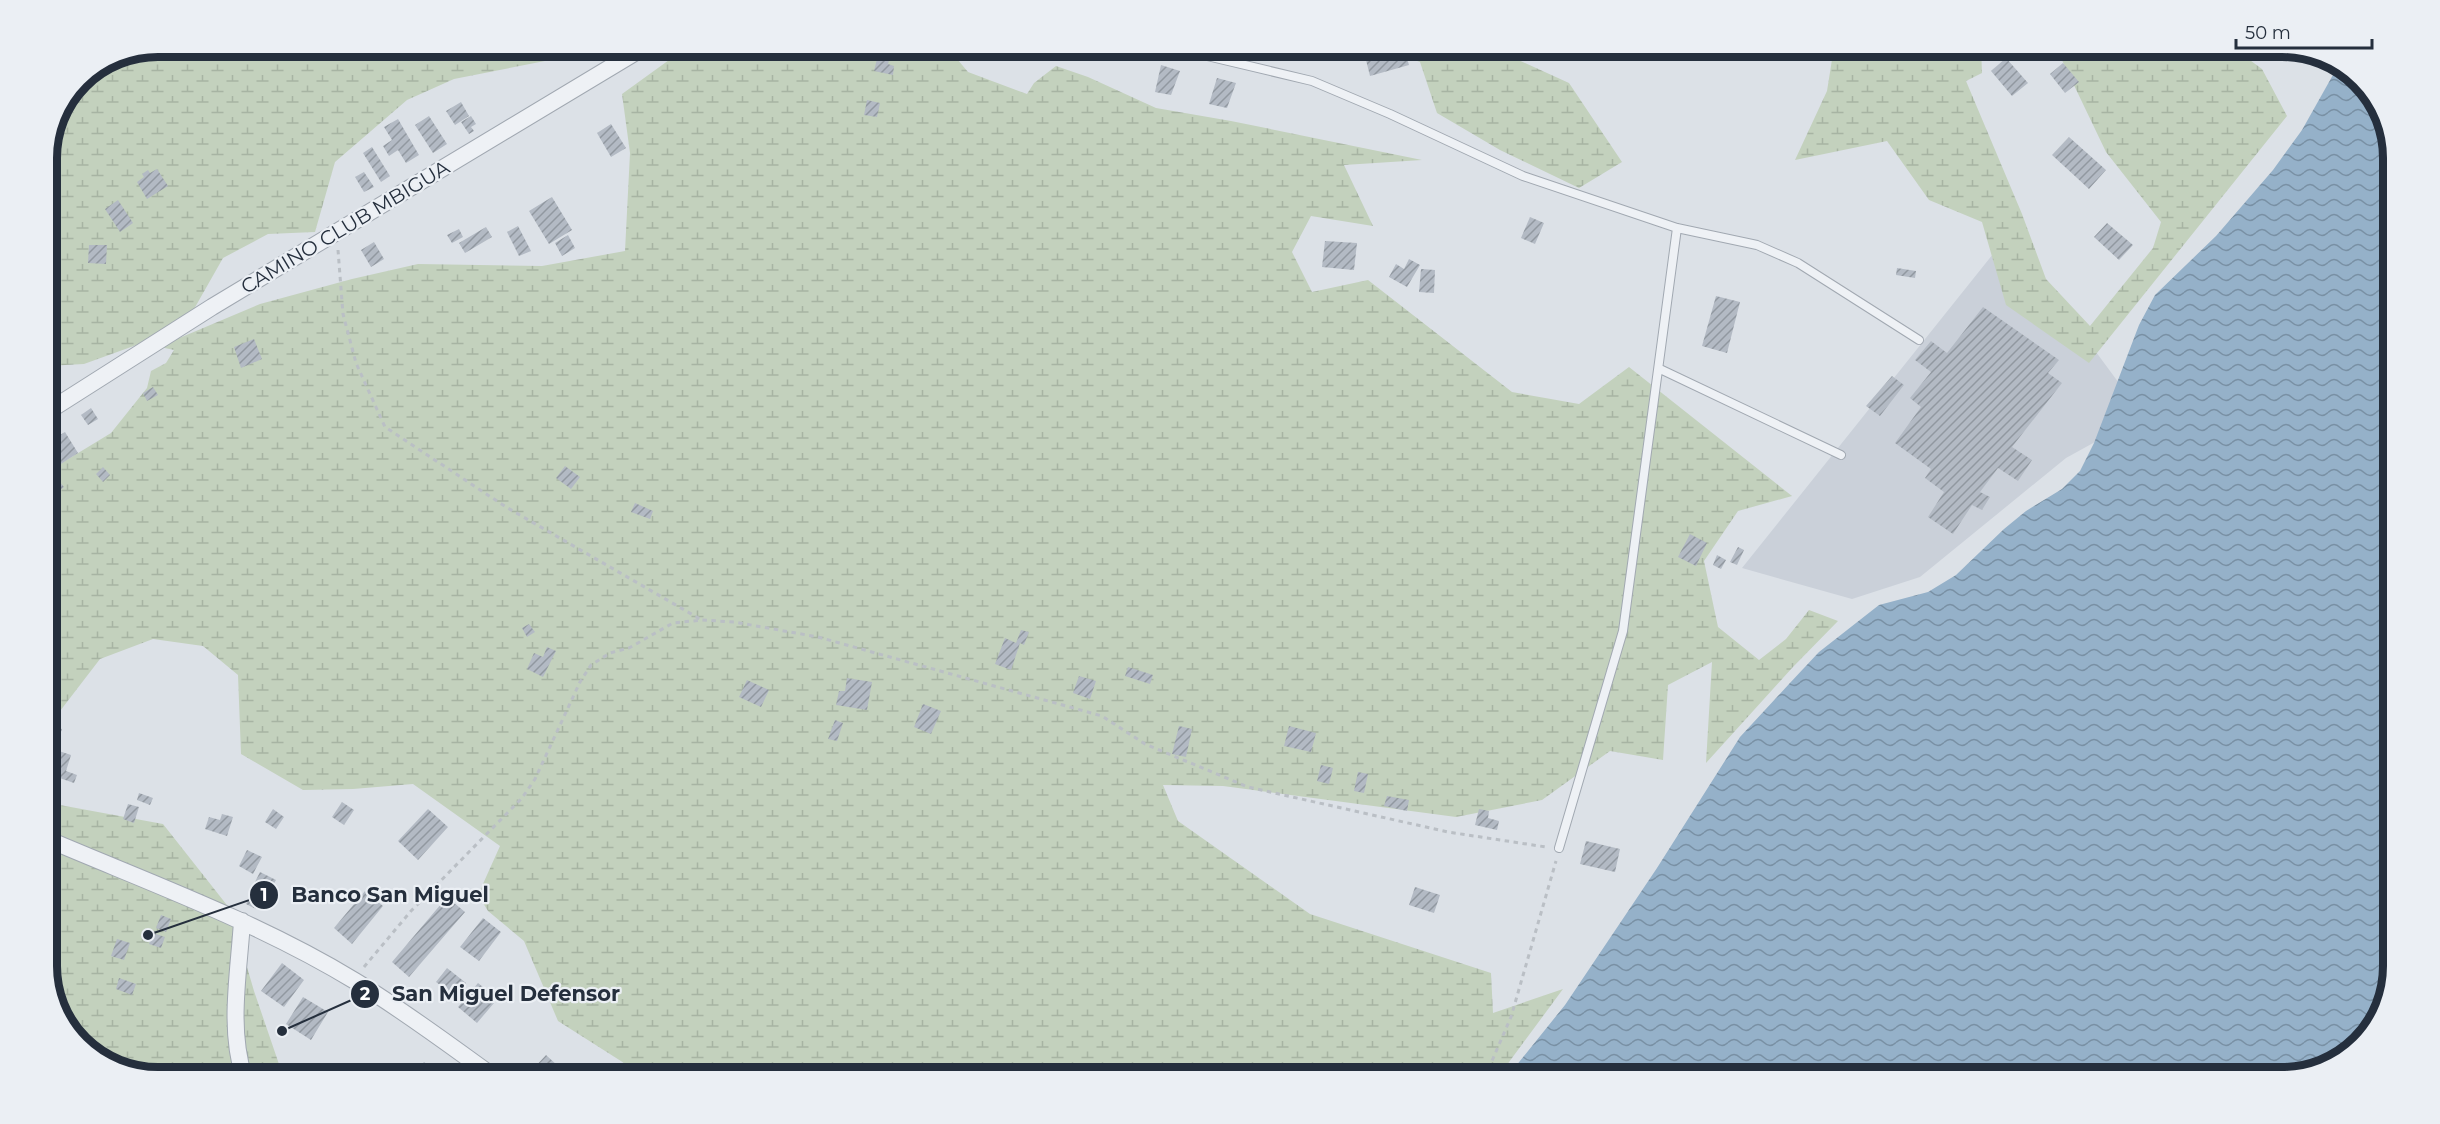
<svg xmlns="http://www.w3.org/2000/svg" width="2440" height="1124" viewBox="0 0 2440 1124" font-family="Montserrat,sans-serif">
	<defs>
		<pattern id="wetland-marsh" width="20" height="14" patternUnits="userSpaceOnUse" patternTransform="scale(1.5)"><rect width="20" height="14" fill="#c3d1bd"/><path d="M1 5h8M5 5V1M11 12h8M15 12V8" fill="none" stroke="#a7b4a3"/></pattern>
		<pattern id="water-waves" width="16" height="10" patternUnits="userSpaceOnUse" patternTransform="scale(1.5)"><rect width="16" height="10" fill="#95b1c9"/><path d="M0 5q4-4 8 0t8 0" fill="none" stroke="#7990a4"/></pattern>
		<pattern id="building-hatch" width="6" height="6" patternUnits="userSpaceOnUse" patternTransform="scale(1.5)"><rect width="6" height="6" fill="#b3bac4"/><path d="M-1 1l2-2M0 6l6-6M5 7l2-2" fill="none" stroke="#9198a0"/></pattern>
	</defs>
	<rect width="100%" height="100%" fill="#dce1e7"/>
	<path fill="#cad0d9" d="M 2009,234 L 2127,394 L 2095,442 L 2066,458 L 1920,577 L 1852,599 L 1742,568 Z"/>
	<path fill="url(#wetland-marsh)" d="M 158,47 L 616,47 L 454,79 L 407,100 L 335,162 L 315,232 L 268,234 L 223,258 L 177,339 L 260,304 L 352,279 L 418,264 L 542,266 L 625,251 L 630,153 L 622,94 L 687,47 L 947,47 L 968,72 L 1027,94 L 1034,83 L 1056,66 L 1088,77 L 1156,108 L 1231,121 L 1422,160 L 1344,165 L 1373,226 L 1311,216 L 1292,252 L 1312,292 L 1368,280 L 1512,392 L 1579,404 L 1629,367 L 1792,496 L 1738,511 L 1704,561 L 1718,627 L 1759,660 L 1786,639 L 1809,610 L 1838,621 L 1792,668 L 1706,763 L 1712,662 L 1668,685 L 1663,760 L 1610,751 L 1542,800 L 1456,817 L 1223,786 L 1163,785 L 1178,821 L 1310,914 L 1491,973 L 1493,1013 L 1563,989 L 1498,1077 L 646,1077 L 558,1021 L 524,941 L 488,911 L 478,895 L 500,846 L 413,784 L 353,789 L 303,790 L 241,754 L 238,675 L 203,646 L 153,639 L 100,659 L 47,728 L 47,472 L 111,433 L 147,388 L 151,371 L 166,363 L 174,350 L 142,343 L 84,364 L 47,366 L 47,151 L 79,79 L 116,55 Z
		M 1191,47 L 1267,47 L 1254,59 Z
		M 1378,47 L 1490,47 L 1569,83 L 1622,162 L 1579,188 L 1500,150 L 1437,113 L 1420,62 Z
		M 1834,47 L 1981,47 L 1982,73 L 1966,81 L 2022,214 L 2046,279 L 2090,326 L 2153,248 L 2161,222 L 2106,152 L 2060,56 L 2078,47 L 2232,47 L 2262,69 L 2287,116 L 2089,363 L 2006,305 L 1982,222 L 1929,200 L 1887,141 L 1795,160 L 1827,91 Z
		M 47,790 L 49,803 L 163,824 L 230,909 L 254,991 L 281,1070 L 355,1077 L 158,1077 L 115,1069 L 69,1034 L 47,974 L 47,955 L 60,960 L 54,882 L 47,879 Z"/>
	<path fill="url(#water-waves)" d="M 2338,66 L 2375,96 L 2393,151 L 2393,966 L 2385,1009 L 2344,1059 L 2282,1077 L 1507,1077 L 1565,1005 L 1657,868 L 1740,737 L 1789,684 L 1819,652 L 1879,605 L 1928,592 L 1956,575 L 2004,529 L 2026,511 L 2062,489 L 2080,471 L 2094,443 L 2139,325 L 2155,295 L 2216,236 L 2273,170 L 2302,130 Z"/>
	<path fill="url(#building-hatch)" d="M 1015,46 L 1031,46 L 1028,59 L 1013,56 Z
		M 1062,46 L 1078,46 L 1073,61 L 1059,57 Z
		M 1404,48 L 1409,65 L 1370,76 L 1366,60 Z
		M 878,55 L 890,57 L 888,64 L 894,66 L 893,75 L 874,71 Z
		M 2006,58 L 2028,83 L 2012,96 L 1991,71 Z
		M 2063,63 L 2079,82 L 2065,93 L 2050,74 Z
		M 1161,65 L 1180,71 L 1171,95 L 1155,92 Z
		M 1217,78 L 1236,83 L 1227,108 L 1209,104 Z
		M 867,100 L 880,103 L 877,117 L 864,115 Z
		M 461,102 L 469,116 L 455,125 L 446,111 Z
		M 429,116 L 447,144 L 433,153 L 415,125 Z
		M 471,116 L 476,124 L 471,127 L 474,131 L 469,134 L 461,122 Z
		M 398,119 L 419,155 L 406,163 L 398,150 L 389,156 L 383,146 L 392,140 L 384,127 Z
		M 611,124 L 626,148 L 611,157 L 597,133 Z
		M 2069,137 L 2106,170 L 2089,189 L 2052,155 Z
		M 372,147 L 390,176 L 381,182 L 363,153 Z
		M 157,169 L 168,186 L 147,199 L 137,182 L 144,177 L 142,174 L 148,170 L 150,173 Z
		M 364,172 L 374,187 L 364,192 L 355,177 Z
		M 552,197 L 572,230 L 549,244 L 529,211 Z
		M 118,200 L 133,223 L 120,232 L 105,209 Z
		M 1530,217 L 1544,223 L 1535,244 L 1521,238 Z
		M 2107,223 L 2133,245 L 2119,260 L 2094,237 Z
		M 518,226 L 531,251 L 519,256 L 507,232 Z
		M 486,227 L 492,237 L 465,253 L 459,243 Z
		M 459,229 L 463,237 L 452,243 L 447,235 Z
		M 568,235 L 575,248 L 562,256 L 555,243 Z
		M 1325,241 L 1357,243 L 1354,270 L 1322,267 Z
		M 374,242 L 384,259 L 371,267 L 361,250 Z
		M 89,245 L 107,245 L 106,264 L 88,263 Z
		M 1409,259 L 1420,265 L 1407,287 L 1389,277 L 1396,264 L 1404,269 Z
		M 1897,268 L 1916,271 L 1915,278 L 1896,275 Z
		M 1421,269 L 1435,270 L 1434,293 L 1419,292 Z
		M 1716,296 L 1740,302 L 1727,353 L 1702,346 Z
		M 1983,307 L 2059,360 L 2048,373 L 2062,383 L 2012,447 L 2032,460 L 2018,481 L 1998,468 L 1980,492 L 1990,497 L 1982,510 L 1972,505 L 1953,534 L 1928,517 L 1944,492 L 1925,478 L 1931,469 L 1895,443 L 1921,407 L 1910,398 L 1931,372 L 1915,360 L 1931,341 L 1947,353 Z
		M 254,339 L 262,359 L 241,368 L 234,347 Z
		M 1892,376 L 1904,385 L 1880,416 L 1866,406 Z
		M 153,387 L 158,395 L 147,401 L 143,393 Z
		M 91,408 L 98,419 L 88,425 L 81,415 Z
		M 65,432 L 78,453 L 53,469 L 47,460 L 47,435 L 50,441 Z
		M 565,466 L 580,477 L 571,489 L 556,478 Z
		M 103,467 L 110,475 L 103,482 L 96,474 Z
		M 57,479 L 64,487 L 53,496 L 47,487 Z
		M 635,503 L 653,511 L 650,519 L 631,512 Z
		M 1690,534 L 1707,543 L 1696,566 L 1678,557 Z
		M 1738,547 L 1744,550 L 1737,565 L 1730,562 Z
		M 1717,555 L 1726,560 L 1721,569 L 1713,565 Z
		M 529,624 L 535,632 L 527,637 L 522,628 Z
		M 1021,630 L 1029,632 L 1024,645 L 1020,643 L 1011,670 L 995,664 L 1005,638 L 1016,643 Z
		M 547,647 L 556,651 L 543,677 L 527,669 L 534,653 L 543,657 Z
		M 1128,667 L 1153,675 L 1150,684 L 1125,676 Z
		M 1079,676 L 1096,681 L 1090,699 L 1073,693 Z
		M 847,678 L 872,682 L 867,710 L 836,705 L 839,691 L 845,691 Z
		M 747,680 L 769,690 L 761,707 L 739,697 Z
		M 923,704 L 941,711 L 931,734 L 914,727 Z
		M 835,720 L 843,723 L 837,741 L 828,739 Z
		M 50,725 L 62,729 L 56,745 L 47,742 Z
		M 1179,726 L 1192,729 L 1186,757 L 1172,754 Z
		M 1289,726 L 1316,733 L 1311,752 L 1284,746 Z
		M 59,751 L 71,755 L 66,771 L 77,775 L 74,783 L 51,775 Z
		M 1321,765 L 1333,768 L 1329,784 L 1317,781 Z
		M 1358,772 L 1368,774 L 1364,793 L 1354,791 Z
		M 139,793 L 153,798 L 150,805 L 137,800 Z
		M 1387,796 L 1409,800 L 1407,811 L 1384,806 Z
		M 342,802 L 354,810 L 344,825 L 332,817 Z
		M 128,804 L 139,807 L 134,823 L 123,819 Z
		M 273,809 L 284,817 L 276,829 L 265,822 Z
		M 428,809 L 448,827 L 418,860 L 398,841 Z
		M 1479,809 L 1489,811 L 1488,818 L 1499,821 L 1497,830 L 1475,825 Z
		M 222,814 L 233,817 L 227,836 L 205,829 L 209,817 L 220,820 Z
		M 1586,841 L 1620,849 L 1615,872 L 1580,864 Z
		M 247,850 L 262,857 L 253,874 L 239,866 Z
		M 260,872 L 276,880 L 270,890 L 255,882 Z
		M 47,875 L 55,879 L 47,899 Z
		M 1415,887 L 1440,895 L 1434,913 L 1409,905 Z
		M 365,891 L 383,906 L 352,944 L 334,928 Z
		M 251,895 L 261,901 L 256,909 L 246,904 Z
		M 447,897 L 465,912 L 409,977 L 392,962 Z
		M 161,915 L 171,919 L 166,932 L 156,928 Z
		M 483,918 L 501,932 L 479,961 L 460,947 Z
		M 153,933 L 165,937 L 161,948 L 149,944 Z
		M 117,939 L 130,943 L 124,960 L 111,956 Z
		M 282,963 L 304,980 L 284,1007 L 261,991 Z
		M 447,968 L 466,983 L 455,996 L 436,982 Z
		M 119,978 L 136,984 L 132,995 L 116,989 Z
		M 478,983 L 489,992 L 486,997 L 494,1003 L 477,1023 L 458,1007 Z
		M 303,997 L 328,1012 L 311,1040 L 286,1024 Z
		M 546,1055 L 558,1066 L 546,1077 L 540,1077 L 532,1070 Z
		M 424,1062 L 443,1075 L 441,1077 L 415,1076 Z"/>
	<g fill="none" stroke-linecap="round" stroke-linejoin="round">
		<defs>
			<path id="lane" d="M 1165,46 L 1312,81 L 1390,114 L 1523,176 L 1677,228 L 1757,245 L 1798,263 L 1919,340
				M 1660,369 L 1841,455
				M 1559,848 L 1623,631 L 1677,228"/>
			<path id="street" d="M 47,412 L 212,307 L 646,46
				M 47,839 C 150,883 258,922 355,981 C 403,1010 448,1044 494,1077
				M 242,921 C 239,972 228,1028 244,1077"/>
		</defs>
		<use href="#lane" stroke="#a1a8b1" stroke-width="10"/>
		<use href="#street" stroke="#a1a8b1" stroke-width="18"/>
		<path stroke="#babfc5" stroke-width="3" stroke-dasharray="4.5 4.5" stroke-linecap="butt" d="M 338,250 L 343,314 L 356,363 L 385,427 L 506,507 L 700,619
			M 364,967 L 411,911 L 522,798 L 535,779 L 580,682 L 591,665 L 610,653 L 629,648 L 673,623 L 702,620 L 734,622 L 818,637 L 1102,716 L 1145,744 L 1248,787 L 1448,832 L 1546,847
			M 1485,1077 L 1511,1017 L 1556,861"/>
		<use href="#lane" stroke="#eef1f5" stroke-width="8"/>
		<use href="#street" stroke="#eef1f5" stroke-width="16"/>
	</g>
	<g text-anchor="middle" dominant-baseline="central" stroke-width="4.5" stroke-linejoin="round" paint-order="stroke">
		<g font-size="20" fill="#252f3d" stroke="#ebeff4">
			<text transform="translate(345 227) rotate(-31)">CAMINO CLUB MBIGUA</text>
		</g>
	</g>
	<path d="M0 0H2440V1124H0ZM158 57H2282A101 101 0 0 1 2383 158V966A101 101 0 0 1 2282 1067H158A101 101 0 0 1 57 966V158A101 101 0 0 1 158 57Z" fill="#ebeff4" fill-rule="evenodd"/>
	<path fill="none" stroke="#252f3d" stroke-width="8" d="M158 57H2282A101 101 0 0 1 2383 158V966A101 101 0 0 1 2282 1067H158A101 101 0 0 1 57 966V158A101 101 0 0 1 158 57Z"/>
	<path fill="none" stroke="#252f3d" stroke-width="2" d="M148 935L264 895M282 1031L365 994"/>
	<g fill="#252f3d" stroke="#ebeff4" stroke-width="2">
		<circle cx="148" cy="935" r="6"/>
		<circle cx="282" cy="1031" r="6"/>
		<circle cx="264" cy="895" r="15"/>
		<circle cx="365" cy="994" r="15"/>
	</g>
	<g font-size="18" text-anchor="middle" font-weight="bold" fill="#fff">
		<text x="264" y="901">1</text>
		<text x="365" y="1000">2</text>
	</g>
	<g font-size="21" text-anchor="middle" font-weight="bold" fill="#252f3d" stroke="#ebeff4" stroke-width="4.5" stroke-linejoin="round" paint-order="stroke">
		<text x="390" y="902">Banco San Miguel</text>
		<text x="506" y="1001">San Miguel Defensor</text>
	</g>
	<path d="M2236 39v9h136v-9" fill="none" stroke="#252f3d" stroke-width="3"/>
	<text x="2245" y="39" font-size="18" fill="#252f3d" stroke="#ebeff4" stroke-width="4.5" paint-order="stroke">50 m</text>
</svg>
